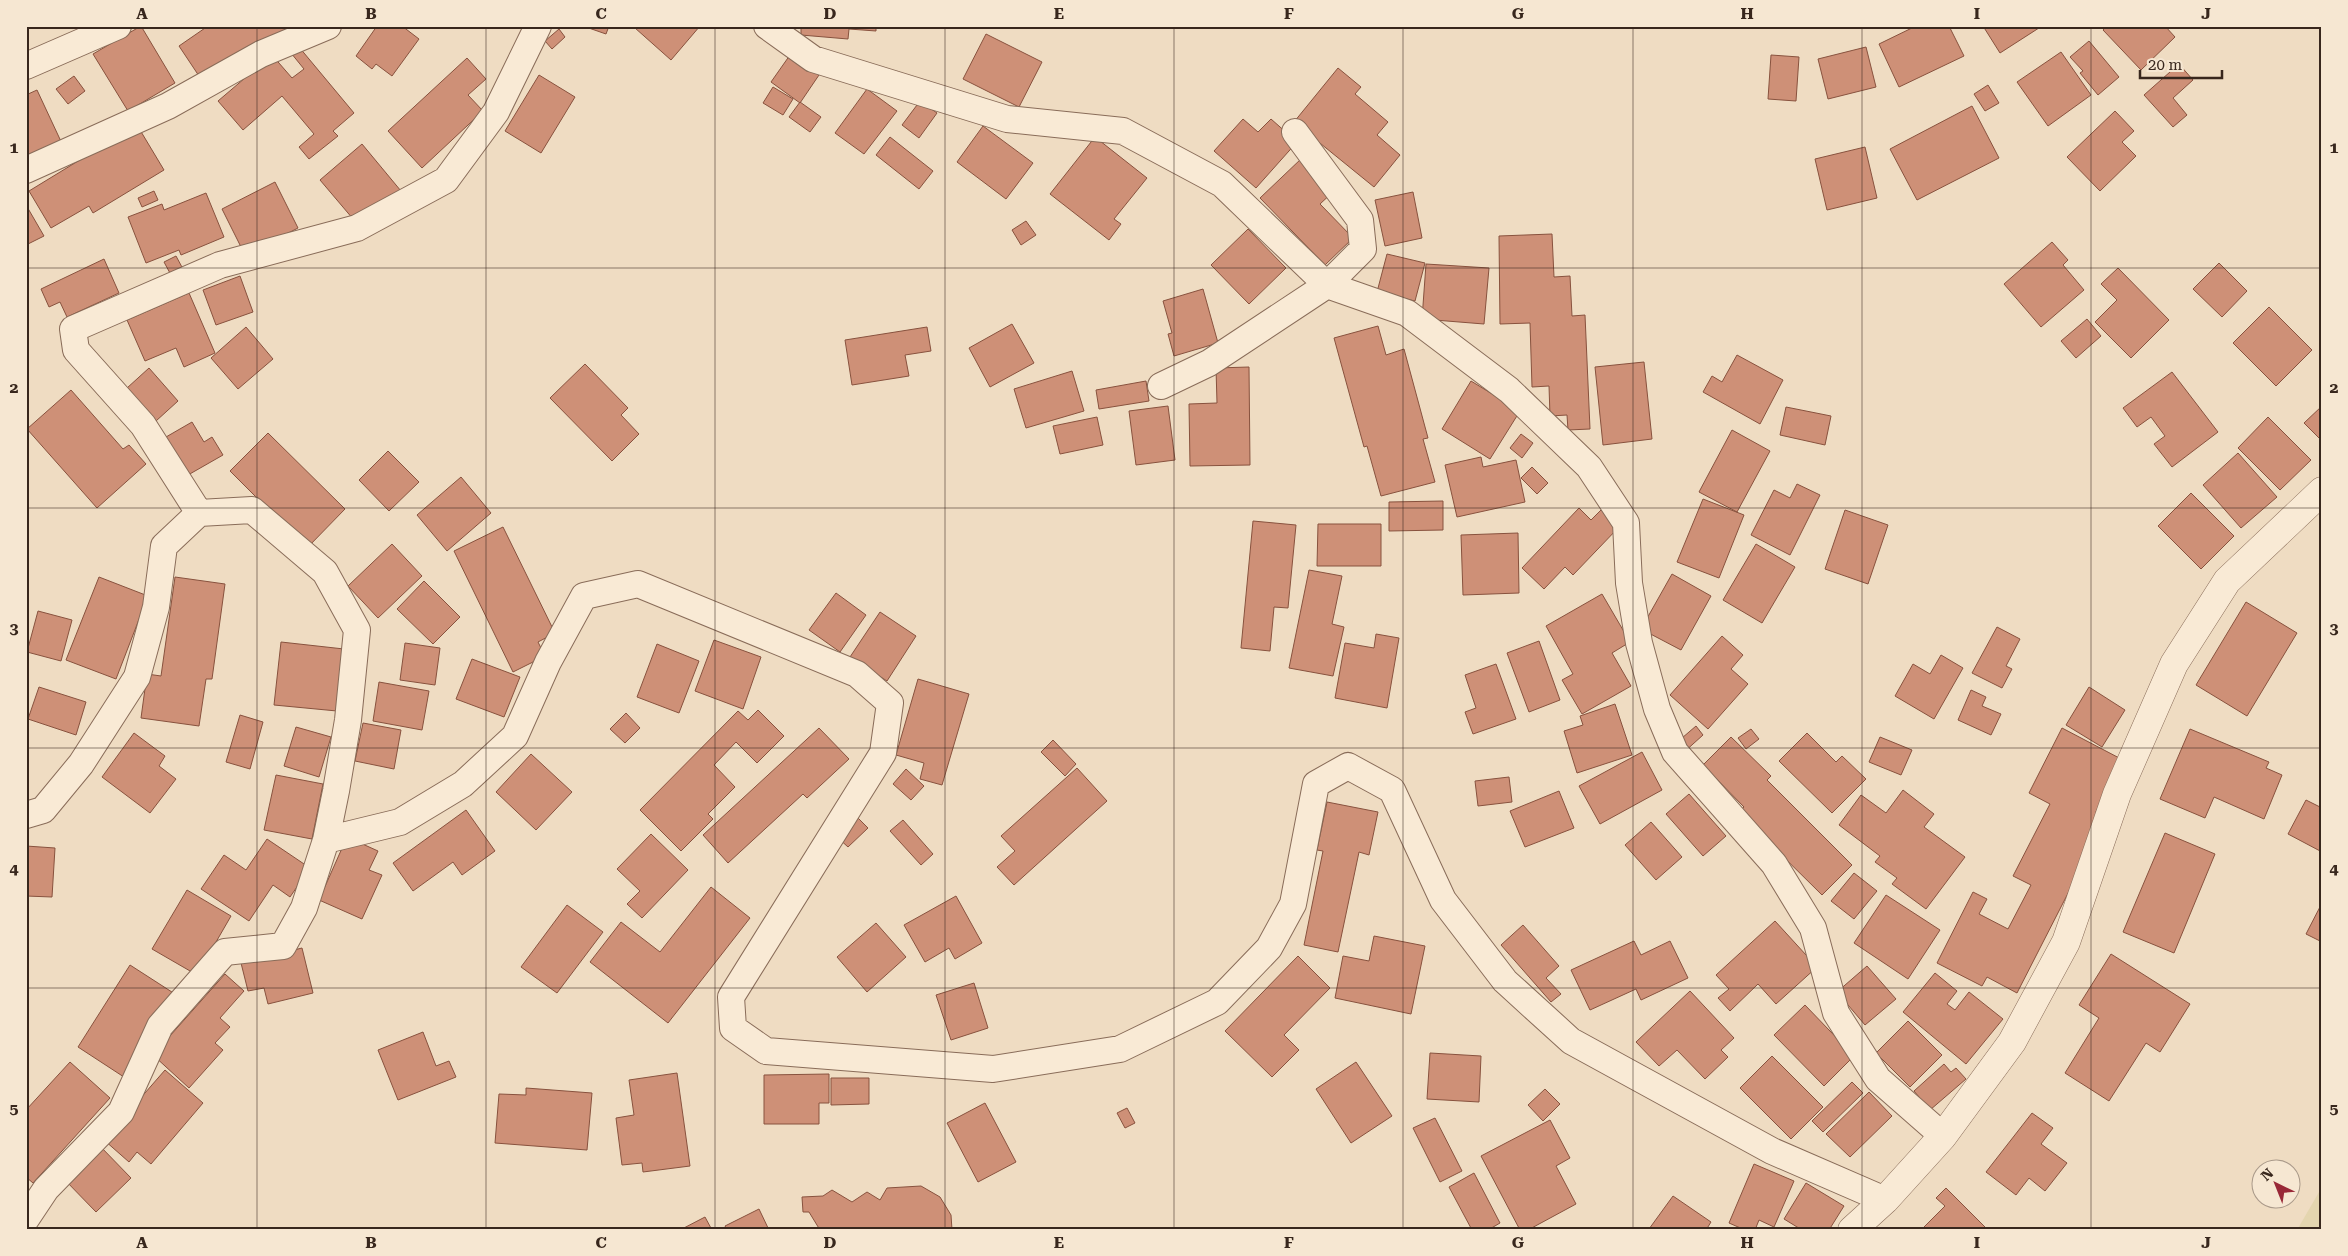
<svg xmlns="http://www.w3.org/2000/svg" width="2348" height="1256" viewBox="0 0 2348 1256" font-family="'Roboto Serif',serif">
	<rect width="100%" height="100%" fill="#efdcc2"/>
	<path fill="#e4d5af" d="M 2322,1187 L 2322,1230 L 2297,1230 Z"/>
	<path fill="#ce9077" stroke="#88523e" d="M 141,26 L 175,83 L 128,111 L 93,54 Z
		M 208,26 L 295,26 L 205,85 L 179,46 Z
		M 377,26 L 402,26 L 419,39 L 392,76 L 376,64 L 372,69 L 356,56 Z
		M 583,26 L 609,26 L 606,34 Z
		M 636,26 L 700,26 L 671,60 L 635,28 Z
		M 801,26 L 876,26 L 876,31 L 849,29 L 848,39 L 801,35 Z
		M 1916,26 L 1949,26 L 1964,56 L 1899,87 L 1879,44 Z
		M 1983,26 L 2042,26 L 2000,53 Z
		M 2107,26 L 2165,26 L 2175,37 L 2141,70 L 2103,30 Z
		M 559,29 L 565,37 L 552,49 L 545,41 Z
		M 986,34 L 1042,62 L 1019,107 L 963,79 Z
		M 2089,41 L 2119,77 L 2098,95 L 2080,73 L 2083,71 L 2070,57 Z
		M 299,47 L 354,113 L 333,131 L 338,136 L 309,159 L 299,147 L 314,134 L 282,96 L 243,130 L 218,101 L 272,55 L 292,78 L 304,69 L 291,53 Z
		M 1866,47 L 1876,87 L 1828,99 L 1818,59 Z
		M 2061,52 L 2091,95 L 2048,126 L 2017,82 Z
		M 790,55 L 819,75 L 800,103 L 771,82 Z
		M 1771,55 L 1799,57 L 1796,101 L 1768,99 Z
		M 467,58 L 486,79 L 468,95 L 483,111 L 422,168 L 388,131 Z
		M 2179,64 L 2193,80 L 2173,98 L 2187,115 L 2173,127 L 2144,95 Z
		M 1338,68 L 1361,87 L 1355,94 L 1388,122 L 1377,135 L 1400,155 L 1374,187 L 1294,122 Z
		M 539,75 L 575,97 L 541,153 L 505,131 Z
		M 74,76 L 85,91 L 68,104 L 56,89 Z
		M 1988,85 L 1999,103 L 1985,111 L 1974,94 Z
		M 773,87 L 793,99 L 783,115 L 763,103 Z
		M 867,89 L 897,111 L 864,154 L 835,133 Z
		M 37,90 L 65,150 L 26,168 L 26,95 Z
		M 920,101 L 937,113 L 919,138 L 902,125 Z
		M 800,102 L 821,117 L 810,132 L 789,117 Z
		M 1972,106 L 1999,158 L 1917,200 L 1890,149 Z
		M 2115,111 L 2134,131 L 2122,142 L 2136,156 L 2100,191 L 2067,157 Z
		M 1243,119 L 1258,132 L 1271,119 L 1297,142 L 1256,188 L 1214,151 Z
		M 137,125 L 164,170 L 93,213 L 89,206 L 51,228 L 29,191 Z
		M 983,126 L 1033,163 L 1006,199 L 957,162 Z
		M 890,137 L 933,171 L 919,189 L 876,155 Z
		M 1095,137 L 1147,178 L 1114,219 L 1121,224 L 1109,240 L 1050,194 Z
		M 362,144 L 401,191 L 359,226 L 320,180 Z
		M 1865,147 L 1877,198 L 1827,210 L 1815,159 Z
		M 1302,158 L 1334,191 L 1320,204 L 1353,238 L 1325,265 L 1260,198 Z
		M 275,182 L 298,228 L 245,255 L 222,209 Z
		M 154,191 L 158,200 L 142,207 L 138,198 Z
		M 1413,192 L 1422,238 L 1385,246 L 1375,200 Z
		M 206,193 L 224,237 L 181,255 L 179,250 L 146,263 L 128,217 L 162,204 L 164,210 Z
		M 26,205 L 44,236 L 26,245 Z
		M 1026,221 L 1036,235 L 1021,245 L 1012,230 Z
		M 1248,229 L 1286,268 L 1249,304 L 1211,265 Z
		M 1552,234 L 1554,277 L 1570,276 L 1572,316 L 1585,315 L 1590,429 L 1568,430 L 1567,415 L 1550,416 L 1549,386 L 1532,387 L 1530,323 L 1500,324 L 1499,236 Z
		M 2052,242 L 2068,260 L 2063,265 L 2084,290 L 2041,327 L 2004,284 Z
		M 1387,254 L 1425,263 L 1415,301 L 1377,292 Z
		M 176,256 L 183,269 L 171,275 L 164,262 Z
		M 104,259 L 119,293 L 67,317 L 60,302 L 49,307 L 41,289 Z
		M 2219,263 L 2247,291 L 2222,317 L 2193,289 Z
		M 1426,264 L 1489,268 L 1484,324 L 1422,319 Z
		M 2118,268 L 2169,320 L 2131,358 L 2095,322 L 2117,300 L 2101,284 Z
		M 240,276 L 253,312 L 216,325 L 203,290 Z
		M 1203,289 L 1218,343 L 1174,356 L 1168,334 L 1172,333 L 1163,301 Z
		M 189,293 L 215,353 L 184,367 L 176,348 L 145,361 L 127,320 Z
		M 2269,307 L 2312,350 L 2276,386 L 2233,343 Z
		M 2087,319 L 2101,336 L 2076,358 L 2061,341 Z
		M 1012,324 L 1034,363 L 990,387 L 969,348 Z
		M 1378,326 L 1386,355 L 1404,349 L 1428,438 L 1423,439 L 1435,482 L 1381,496 L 1367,446 L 1364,447 L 1334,338 Z
		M 246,327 L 273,359 L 238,389 L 211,358 Z
		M 927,327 L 931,351 L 905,355 L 909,376 L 852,385 L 845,340 Z
		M 1737,355 L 1783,380 L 1760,424 L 1703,392 L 1712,376 L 1722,382 Z
		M 1644,362 L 1652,439 L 1603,445 L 1595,367 Z
		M 585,364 L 628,408 L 621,415 L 639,434 L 612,461 L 550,398 Z
		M 1249,367 L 1250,465 L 1190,466 L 1189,404 L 1217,403 L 1216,368 Z
		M 149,368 L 178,401 L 156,421 L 127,388 Z
		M 1072,371 L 1084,411 L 1026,428 L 1014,389 Z
		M 2172,372 L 2218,432 L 2172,467 L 2154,444 L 2165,436 L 2151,417 L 2137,427 L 2123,408 Z
		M 1146,381 L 1149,401 L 1099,409 L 1096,390 Z
		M 1471,381 L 1520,411 L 1490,459 L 1442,429 Z
		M 71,390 L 123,449 L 129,445 L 146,464 L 97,508 L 27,429 Z
		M 1168,406 L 1175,460 L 1136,465 L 1129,411 Z
		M 2322,406 L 2322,441 L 2304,423 Z
		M 1786,407 L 1831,416 L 1825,445 L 1780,435 Z
		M 1097,417 L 1103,445 L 1060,454 L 1053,426 Z
		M 2268,417 L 2311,460 L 2280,490 L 2238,448 Z
		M 192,422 L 204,442 L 212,437 L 223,455 L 188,475 L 166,437 Z
		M 1732,430 L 1770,451 L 1737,512 L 1699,492 Z
		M 268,433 L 345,509 L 307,548 L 230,471 Z
		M 1521,434 L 1533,443 L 1522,458 L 1510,448 Z
		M 388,451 L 419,482 L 389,511 L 359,480 Z
		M 2238,453 L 2277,497 L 2241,528 L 2203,485 Z
		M 1481,457 L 1483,467 L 1516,460 L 1525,502 L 1457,517 L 1445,465 Z
		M 1532,467 L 1548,483 L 1537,494 L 1521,478 Z
		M 461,477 L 491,513 L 447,551 L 417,515 Z
		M 1797,484 L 1820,495 L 1790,555 L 1751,535 L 1774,490 L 1790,498 Z
		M 2191,493 L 2234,536 L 2201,569 L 2158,526 Z
		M 1703,499 L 1744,515 L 1719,578 L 1677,562 Z
		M 1443,501 L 1443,530 L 1389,531 L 1389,502 Z
		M 1579,508 L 1591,520 L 1601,510 L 1619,527 L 1573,575 L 1565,567 L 1544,589 L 1522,568 Z
		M 1845,510 L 1888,525 L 1868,584 L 1825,569 Z
		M 1253,521 L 1296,525 L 1288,608 L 1274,607 L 1270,651 L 1241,648 Z
		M 1318,524 L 1381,524 L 1381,566 L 1317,566 Z
		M 503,527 L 555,633 L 538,642 L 545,656 L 513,672 L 454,551 Z
		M 1518,533 L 1519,593 L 1463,595 L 1461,535 Z
		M 392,544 L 422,576 L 378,618 L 348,586 Z
		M 1756,544 L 1795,567 L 1762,623 L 1723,600 Z
		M 1309,570 L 1342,576 L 1332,624 L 1344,627 L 1333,676 L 1289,668 Z
		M 1672,574 L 1711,596 L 1681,650 L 1641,629 Z
		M 99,577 L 148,596 L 116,679 L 66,660 Z
		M 175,577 L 225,584 L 212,679 L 206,679 L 199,726 L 141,718 L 147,674 L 161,676 Z
		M 424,581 L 460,617 L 433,644 L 397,609 Z
		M 836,593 L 866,615 L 840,652 L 809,630 Z
		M 1602,594 L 1630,642 L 1612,653 L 1631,686 L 1582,714 L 1562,680 L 1573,674 L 1546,626 Z
		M 2246,602 L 2297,633 L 2247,716 L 2196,685 Z
		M 38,611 L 72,620 L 61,661 L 27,652 Z
		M 880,612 L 916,636 L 887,681 L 850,657 Z
		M 1997,627 L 2020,639 L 2006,666 L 2012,669 L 2002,688 L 1972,673 Z
		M 1376,634 L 1399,638 L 1387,708 L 1335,698 L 1345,643 L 1374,648 Z
		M 1722,636 L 1743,655 L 1731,669 L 1748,684 L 1708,729 L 1670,695 Z
		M 714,640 L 761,657 L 743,709 L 695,691 Z
		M 1539,641 L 1560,700 L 1529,712 L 1507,653 Z
		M 281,642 L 344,649 L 337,711 L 274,705 Z
		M 405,643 L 440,648 L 435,685 L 400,680 Z
		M 657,644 L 699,661 L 679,713 L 637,697 Z
		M 1941,655 L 1963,668 L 1934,719 L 1895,696 L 1913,664 L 1930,674 Z
		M 472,659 L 520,677 L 504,717 L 456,699 Z
		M 1496,664 L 1516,719 L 1473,734 L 1465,712 L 1476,708 L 1465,675 Z
		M 918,679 L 969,694 L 942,785 L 920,779 L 924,763 L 896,755 Z
		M 379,682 L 429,691 L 422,730 L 373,721 Z
		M 39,687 L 86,702 L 76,735 L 28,719 Z
		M 2089,687 L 2125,710 L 2102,747 L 2066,725 Z
		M 1971,690 L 1986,697 L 1982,706 L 2001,714 L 1991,735 L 1958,720 Z
		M 1615,704 L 1632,755 L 1577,773 L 1564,731 L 1583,725 L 1580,716 Z
		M 758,710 L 784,736 L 757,763 L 736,742 L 714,765 L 735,787 L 708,814 L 713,819 L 681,851 L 640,810 L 738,711 L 748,720 Z
		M 626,713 L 640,728 L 625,743 L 610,729 Z
		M 240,715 L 263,722 L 250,769 L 226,762 Z
		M 363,723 L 401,730 L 394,769 L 355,761 Z
		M 1696,726 L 1703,735 L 1683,753 L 1675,744 Z
		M 296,727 L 331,737 L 319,777 L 284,766 Z
		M 819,728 L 849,759 L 807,798 L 803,794 L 728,863 L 703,835 Z
		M 2062,728 L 2123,760 L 2096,812 L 2107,817 L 2017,993 L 1987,977 L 1982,986 L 1937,963 L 1973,892 L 1987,899 L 1979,914 L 2008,929 L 2031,885 L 2013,876 L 2050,804 L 2029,793 Z
		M 1751,729 L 1759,739 L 1746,749 L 1738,738 Z
		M 2190,729 L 2269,762 L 2266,768 L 2282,775 L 2264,819 L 2214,797 L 2205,818 L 2160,799 Z
		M 134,733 L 165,756 L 159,766 L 176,779 L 150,813 L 102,777 Z
		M 1807,733 L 1836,762 L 1842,756 L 1866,779 L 1832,813 L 1779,761 Z
		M 1731,737 L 1771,776 L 1767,780 L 1852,865 L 1822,895 L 1738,812 L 1744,807 L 1703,765 Z
		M 1880,737 L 1912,750 L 1901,775 L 1869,762 Z
		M 1053,740 L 1076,764 L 1065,776 L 1041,752 Z
		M 1642,752 L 1662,790 L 1600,824 L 1579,786 Z
		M 531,754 L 572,792 L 536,830 L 496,792 Z
		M 1077,768 L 1107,801 L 1014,885 L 997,867 L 1015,851 L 1001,836 Z
		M 906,769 L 924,786 L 911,800 L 893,784 Z
		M 276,775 L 323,784 L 312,839 L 264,830 Z
		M 1509,777 L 1512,802 L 1478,806 L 1475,781 Z
		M 1903,790 L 1934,814 L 1924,827 L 1965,857 L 1926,909 L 1892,884 L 1897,878 L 1875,862 L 1880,856 L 1839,825 L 1861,795 L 1886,813 Z
		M 1559,791 L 1574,828 L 1525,847 L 1510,811 Z
		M 1689,794 L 1726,836 L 1703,856 L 1666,814 Z
		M 2306,800 L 2322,808 L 2322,852 L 2288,834 Z
		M 1327,802 L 1378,812 L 1369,855 L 1359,852 L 1338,952 L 1304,945 L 1323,851 L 1317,850 Z
		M 466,810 L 495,851 L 462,875 L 453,862 L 413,891 L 393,863 Z
		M 857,817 L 868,828 L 848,847 L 837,837 Z
		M 903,820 L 933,854 L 921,865 L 890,831 Z
		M 1651,822 L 1682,857 L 1656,880 L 1625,845 Z
		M 2165,833 L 2215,854 L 2174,953 L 2123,932 Z
		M 651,834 L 688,870 L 642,918 L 627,904 L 640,891 L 617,869 Z
		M 347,837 L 378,851 L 369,870 L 382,875 L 362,919 L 319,900 Z
		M 267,839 L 310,868 L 290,897 L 273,885 L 249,921 L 201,889 L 224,855 L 246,870 Z
		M 26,846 L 55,848 L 52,897 L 26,896 Z
		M 1854,873 L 1877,891 L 1854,919 L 1831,901 Z
		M 711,887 L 750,918 L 668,1023 L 590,962 L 621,922 L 660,952 Z
		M 187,890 L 231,916 L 197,975 L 152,949 Z
		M 1886,895 L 1940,930 L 1908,979 L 1854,943 Z
		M 956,896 L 982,943 L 955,959 L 949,948 L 925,962 L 904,925 Z
		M 2322,903 L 2322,942 L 2306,934 Z
		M 567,905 L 603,932 L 557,993 L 521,967 Z
		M 1775,921 L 1817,967 L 1776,1004 L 1758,984 L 1730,1011 L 1718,998 L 1729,989 L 1716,975 Z
		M 876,923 L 906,957 L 867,992 L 837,957 Z
		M 1523,925 L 1559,966 L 1546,978 L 1561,994 L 1551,1002 L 1501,945 Z
		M 1374,936 L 1425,946 L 1411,1014 L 1335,998 L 1343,956 L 1369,961 Z
		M 1634,941 L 1641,955 L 1670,941 L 1688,978 L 1641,1000 L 1636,989 L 1590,1010 L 1571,970 Z
		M 302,948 L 313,993 L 268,1004 L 264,988 L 248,991 L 241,963 Z
		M 2111,954 L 2190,1004 L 2160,1052 L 2146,1043 L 2109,1101 L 2065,1073 L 2099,1018 L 2079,1005 Z
		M 1298,956 L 1330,988 L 1284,1035 L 1299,1050 L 1272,1077 L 1225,1031 Z
		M 130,965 L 175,994 L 127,1079 L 78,1047 Z
		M 1867,966 L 1896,999 L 1865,1025 L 1837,992 Z
		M 1935,973 L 1957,991 L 1947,1004 L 1955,1010 L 1969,992 L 2003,1019 L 1966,1064 L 1903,1012 Z
		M 225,974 L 244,991 L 220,1018 L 230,1027 L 215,1043 L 223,1050 L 189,1088 L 153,1055 Z
		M 974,983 L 988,1028 L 951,1040 L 936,995 Z
		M 1690,991 L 1734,1038 L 1721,1050 L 1728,1057 L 1705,1079 L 1677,1050 L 1659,1066 L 1636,1042 Z
		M 1805,1005 L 1854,1056 L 1824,1086 L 1774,1035 Z
		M 1908,1021 L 1942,1055 L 1910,1087 L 1876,1053 Z
		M 423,1032 L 436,1066 L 449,1061 L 456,1077 L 398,1100 L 378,1050 Z
		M 1430,1053 L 1481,1056 L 1479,1102 L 1427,1099 Z
		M 1772,1056 L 1823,1107 L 1791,1139 L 1740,1088 Z
		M 70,1062 L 110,1098 L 33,1183 L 26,1177 L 26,1110 Z
		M 1356,1062 L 1392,1116 L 1351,1143 L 1316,1089 Z
		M 1944,1064 L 1951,1072 L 1956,1068 L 1966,1079 L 1930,1110 L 1914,1091 Z
		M 165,1070 L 203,1103 L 151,1164 L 137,1152 L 129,1162 L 104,1140 Z
		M 677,1073 L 690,1166 L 643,1172 L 642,1163 L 622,1165 L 616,1118 L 634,1115 L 629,1080 Z
		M 829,1074 L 829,1103 L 819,1103 L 819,1124 L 764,1124 L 764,1075 Z
		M 831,1078 L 869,1078 L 869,1104 L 831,1105 Z
		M 1852,1082 L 1863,1093 L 1823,1132 L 1812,1121 Z
		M 526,1088 L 592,1093 L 587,1150 L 495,1143 L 499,1094 L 526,1095 Z
		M 1545,1089 L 1560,1104 L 1543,1121 L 1528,1105 Z
		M 1869,1092 L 1892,1116 L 1850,1157 L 1826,1134 Z
		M 985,1103 L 1016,1162 L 978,1182 L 947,1123 Z
		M 1127,1108 L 1135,1123 L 1125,1128 L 1117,1113 Z
		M 2032,1113 L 2053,1128 L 2041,1144 L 2067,1163 L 2045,1191 L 2029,1178 L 2016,1195 L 1986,1172 Z
		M 1435,1118 L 1462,1171 L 1440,1182 L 1413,1128 Z
		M 1550,1120 L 1570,1158 L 1556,1166 L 1576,1204 L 1528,1230 L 1520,1230 L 1481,1156 Z
		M 99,1145 L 131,1178 L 96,1212 L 64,1179 Z
		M 1754,1164 L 1794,1181 L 1774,1227 L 1759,1220 L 1755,1230 L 1745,1230 L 1729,1223 Z
		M 1474,1173 L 1500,1223 L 1488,1230 L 1472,1230 L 1449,1187 Z
		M 1806,1183 L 1844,1206 L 1829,1230 L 1802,1230 L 1784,1219 Z
		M 921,1186 L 940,1197 L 951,1215 L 952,1230 L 820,1230 L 809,1212 L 803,1212 L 802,1197 L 823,1196 L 832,1190 L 852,1202 L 867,1192 L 880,1200 L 887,1188 Z
		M 1946,1188 L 1988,1230 L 1921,1230 L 1945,1206 L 1936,1198 Z
		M 1673,1196 L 1711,1222 L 1706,1230 L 1649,1229 Z
		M 759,1209 L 769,1230 L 727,1230 L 725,1226 Z
		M 705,1217 L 712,1230 L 680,1230 Z"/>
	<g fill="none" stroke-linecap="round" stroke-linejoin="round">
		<defs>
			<path id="minor" d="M 767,26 L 813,59 L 1007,119 L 1123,131 L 1222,184 L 1327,285 L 1407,313 L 1509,390 L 1589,467 L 1626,523 L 1629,583 L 1639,643 L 1657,709 L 1675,752 L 1774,864 L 1813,928 L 1836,1013 L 1878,1079 L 1943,1136
				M 26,66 L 118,26
				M 26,170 L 168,106 L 261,54 L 328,26
				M 1161,386 L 1209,363 L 1327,285 L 1363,249 L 1360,220 L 1295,132
				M 199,513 L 143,425 L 76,350 L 73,329 L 220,265 L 357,228 L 446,180 L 496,112 L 538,26
				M 26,815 L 43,810 L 81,764 L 137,677 L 156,607 L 164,546 L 199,513 L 252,510 L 325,572 L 357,630 L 348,720 L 336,791 L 326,840 L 304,908 L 283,946 L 225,952 L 160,1026 L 121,1112 L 46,1189 L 26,1219
				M 326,840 L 400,822 L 463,784 L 515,736 L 548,662 L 584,596 L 638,584 L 857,674 L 890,703 L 883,753 L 731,997 L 733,1028 L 766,1051 L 993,1069 L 1120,1049 L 1217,1002 L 1269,948 L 1293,904 L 1316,784 L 1348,766 L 1392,790 L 1443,900 L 1505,981 L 1571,1041 L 1772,1151 L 1885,1200"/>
			<path id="tertiary" d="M 1852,1230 L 1885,1200 L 1943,1136 L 2012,1042 L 2066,942 L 2117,794 L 2174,664 L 2227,581 L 2322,491"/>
		</defs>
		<use href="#minor" stroke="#896c59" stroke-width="28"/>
		<use href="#tertiary" stroke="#896c59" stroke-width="29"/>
		<use href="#minor" stroke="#f9ead5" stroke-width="26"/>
		<use href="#tertiary" stroke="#f9ead5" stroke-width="28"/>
	</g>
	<path fill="none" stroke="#38271d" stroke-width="1" stroke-opacity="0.55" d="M 257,26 L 257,1230M 486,26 L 486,1230M 715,26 L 715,1230M 945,26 L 945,1230M 1174,26 L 1174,1230M 1403,26 L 1403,1230M 1633,26 L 1633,1230M 1862,26 L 1862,1230M 2091,26 L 2091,1230M 26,268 L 2322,268M 26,508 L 2322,508M 26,748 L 2322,748M 26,988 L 2322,988"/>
	<rect width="2348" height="1256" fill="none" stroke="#f6e7d2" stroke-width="55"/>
	<g transform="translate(2276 1184) rotate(317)"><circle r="24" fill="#f6e7d2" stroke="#aa9a8a"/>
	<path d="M0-4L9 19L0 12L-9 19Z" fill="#992837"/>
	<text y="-8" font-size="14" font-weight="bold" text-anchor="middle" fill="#38271d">N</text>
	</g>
	<path d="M2140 70v8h82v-8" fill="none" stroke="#38271d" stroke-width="2.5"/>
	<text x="2148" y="70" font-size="15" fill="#38271d" stroke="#f6e7d2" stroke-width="4" paint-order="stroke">20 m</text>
	<rect x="28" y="28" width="2292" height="1200" fill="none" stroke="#38271d" stroke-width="2"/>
	<g font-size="16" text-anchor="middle" font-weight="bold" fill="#38271d">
		<text x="142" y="19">A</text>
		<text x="371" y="19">B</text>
		<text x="601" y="19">C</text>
		<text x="830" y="19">D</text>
		<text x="1059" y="19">E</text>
		<text x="1289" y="19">F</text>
		<text x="1518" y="19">G</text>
		<text x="1747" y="19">H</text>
		<text x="1977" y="19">I</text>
		<text x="2206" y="19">J</text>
		<text x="14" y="153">1</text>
		<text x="2334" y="153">1</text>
		<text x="14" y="393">2</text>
		<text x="2334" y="393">2</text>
		<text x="14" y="634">3</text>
		<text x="2334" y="634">3</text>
		<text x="14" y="874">4</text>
		<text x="2334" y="874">4</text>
		<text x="14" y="1114">5</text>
		<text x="2334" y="1114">5</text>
		<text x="142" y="1248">A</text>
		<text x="371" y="1248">B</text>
		<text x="601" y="1248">C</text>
		<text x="830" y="1248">D</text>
		<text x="1059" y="1248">E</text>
		<text x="1289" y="1248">F</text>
		<text x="1518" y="1248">G</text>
		<text x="1747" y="1248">H</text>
		<text x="1977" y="1248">I</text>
		<text x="2206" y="1248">J</text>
	</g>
</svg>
